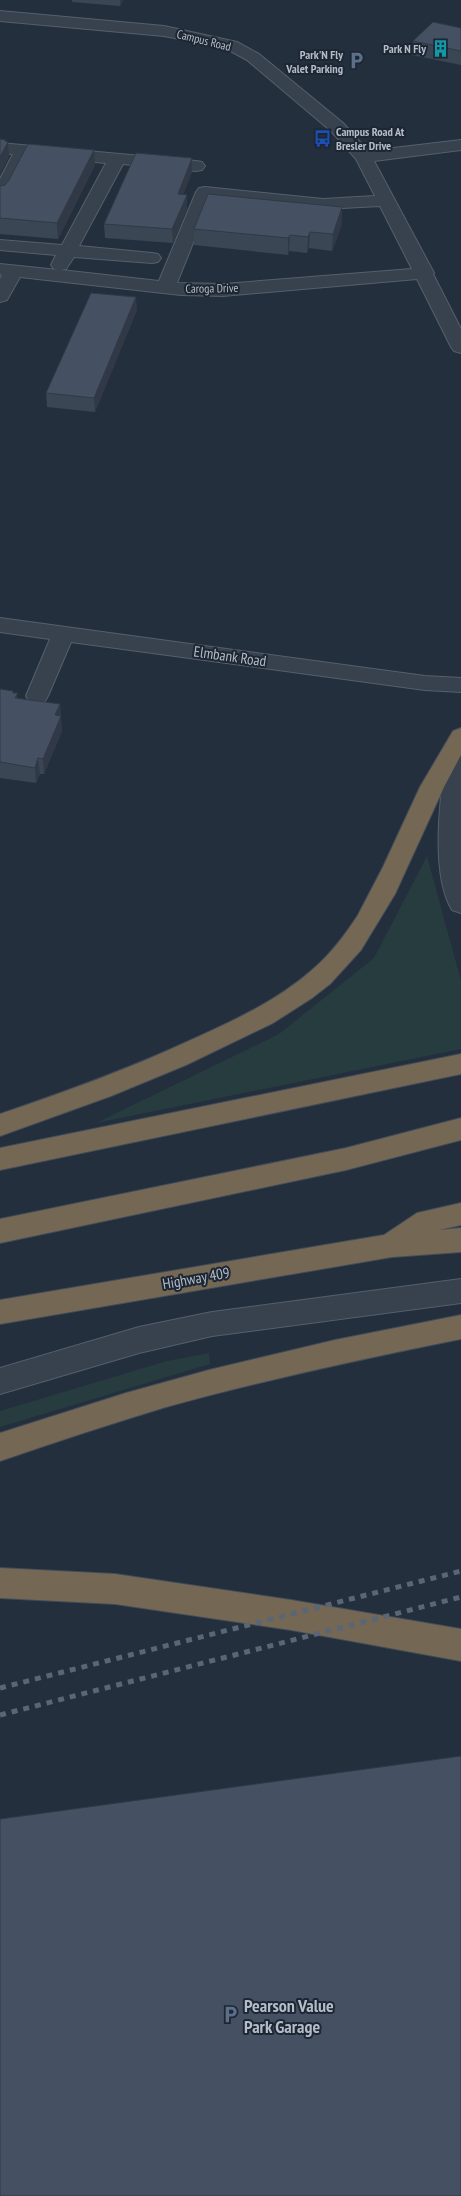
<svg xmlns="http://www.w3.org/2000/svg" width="461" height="2196" viewBox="0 0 461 2196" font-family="'PT Sans Narrow',sans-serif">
	<rect width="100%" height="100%" fill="#242f3e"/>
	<path fill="#263c3f" d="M 427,856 L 461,981 L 461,1049 L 96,1123 L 279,1034 L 374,958 Z
		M 209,1353 L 210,1364 L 0,1427 L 0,1411 L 167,1361 Z"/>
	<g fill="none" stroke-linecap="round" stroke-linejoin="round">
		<defs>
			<path id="minor" d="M 0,11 L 164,26 L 237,42 L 259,54 L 343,123 L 368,151 L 461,140 L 461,150 L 374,161 L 434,273 L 433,274 L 461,329 L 461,353 L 454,351 L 451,347 L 417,279 L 223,296 L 181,295 L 20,277 L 7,300 L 0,302 L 0,279 L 2,275 L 0,274 L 0,264 L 58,270 L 54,269 L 51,265 L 56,255 L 0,250 L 0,240 L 62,245 L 106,163 L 29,156 L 9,195 L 6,199 L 0,200 L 0,179 L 13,154 L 0,153 L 0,143 L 196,161 L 202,162 L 205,166 L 202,170 L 196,171 L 123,164 L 79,246 L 152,253 L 158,254 L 161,258 L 158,262 L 152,263 L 74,257 L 66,269 L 61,270 L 159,281 L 196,192 L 199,188 L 205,187 L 323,199 L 375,196 L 356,159 L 331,131 L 247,60 L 225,48 L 164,36 L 0,21 ZM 211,198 L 323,209 L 380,206 L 412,269 L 223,284 L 177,283 Z
				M 0,618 L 425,676 L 461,678 L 461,692 L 425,690 L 71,642 L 48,696 L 45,701 L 37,703 L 29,701 L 26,696 L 50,639 L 0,632 Z
				M 461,730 L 461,913 L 452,910 C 428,870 442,783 449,738 L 453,733 Z
				M 461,1279 L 461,1303 L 212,1336 L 139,1353 L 0,1394 L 0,1368 L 139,1327 L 212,1312 Z"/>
			<path id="highway" d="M 461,728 L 461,755 L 444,787 L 395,894 L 361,950 L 330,984 L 312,998 L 273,1023 L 186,1065 L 111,1096 L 0,1136 L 0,1114 C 65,1092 129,1069 191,1040 C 233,1021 277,1001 312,970 C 331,954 345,935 358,915 L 383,867 L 420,787 L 453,731 Z
				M 461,1054 L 461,1074 L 0,1170 L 0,1148 Z
				M 461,1118 L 461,1140 L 346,1170 L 0,1243 L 0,1219 L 346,1148 Z
				M 461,1203 L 461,1225 L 439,1230 L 461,1228 L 461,1252 L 392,1257 L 0,1324 L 0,1300 L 384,1235 L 417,1213 Z
				M 461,1315 L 461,1339 C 362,1359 263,1380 166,1407 C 110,1424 55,1442 0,1461 L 0,1433 L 126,1393 L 209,1370 L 335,1340 Z
				M 0,1568 L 115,1574 L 291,1600 L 461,1629 L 461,1661 L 291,1630 L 115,1604 L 0,1598 Z"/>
		</defs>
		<use href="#minor" stroke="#565f6c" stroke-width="2"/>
		<use href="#highway" stroke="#434c59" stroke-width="2"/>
		<use href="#minor" fill="#38414e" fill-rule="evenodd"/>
		<use href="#highway" fill="#746855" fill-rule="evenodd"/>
		<path stroke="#5a6575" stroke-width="5" stroke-dasharray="6 6" stroke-linecap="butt" d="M 0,1688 L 461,1571
			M 0,1715 L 461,1597"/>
	</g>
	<path fill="#3b4654" d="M 72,0 L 123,0 L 120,6 L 72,2 Z
		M 461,28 L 461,65 L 412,55 L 413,41 Z
		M 192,158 L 192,172 L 183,194 L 187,195 L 187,209 L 173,243 L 105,238 L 104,224 Z
		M 95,165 L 58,239 L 0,234 L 0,186 Z
		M 342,207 L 342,224 L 332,251 L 309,248 L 307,253 L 289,251 L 288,255 L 194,245 L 194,229 Z
		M 137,310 L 95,412 L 47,407 L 46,393 Z
		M 0,689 L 13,693 L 18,698 L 60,704 L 62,731 L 44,774 L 40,774 L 36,783 L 0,778 Z"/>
	<path fill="#303945" d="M 120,0 L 123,0 L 120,6 Z
		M 6,140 L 6,145 L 8,142 L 9,157 L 0,175 L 0,157 Z
		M 94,150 L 95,165 L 58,239 L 57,223 Z
		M 192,158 L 192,172 L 178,208 L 178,194 Z
		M 187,195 L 187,209 L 173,243 L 172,229 Z
		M 342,207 L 342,224 L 332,251 L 333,234 Z
		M 310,232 L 309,248 L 307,253 L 308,237 Z
		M 290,235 L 289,251 L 288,255 L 288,238 Z
		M 136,297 L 137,310 L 95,412 L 94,398 Z
		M 60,704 L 62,731 L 44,774 L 43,759 L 55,715 Z
		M 38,758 L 40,774 L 36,783 L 35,768 Z"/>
	<path fill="#455162" stroke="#303945" d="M 433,22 L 461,28 L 461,51 L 413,41 Z
		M 0,139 L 6,140 L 5,141 L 8,142 L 0,157 Z
		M 28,144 L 94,150 L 57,223 L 0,218 L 0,186 L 5,185 L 9,180 Z
		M 136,153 L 192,158 L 178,194 L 187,195 L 172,229 L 104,224 Z
		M 208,194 L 342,207 L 333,234 L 310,232 L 308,237 L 290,235 L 288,238 L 194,229 Z
		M 91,293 L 136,297 L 94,398 L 46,393 Z
		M 0,689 L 13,691 L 13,693 L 18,693 L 15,698 L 60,704 L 55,715 L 61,716 L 43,759 L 38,758 L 35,768 L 0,762 Z
		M 461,1756 L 461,2196 L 0,2196 L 0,1819 Z"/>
	<defs>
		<symbol id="building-bare" viewBox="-9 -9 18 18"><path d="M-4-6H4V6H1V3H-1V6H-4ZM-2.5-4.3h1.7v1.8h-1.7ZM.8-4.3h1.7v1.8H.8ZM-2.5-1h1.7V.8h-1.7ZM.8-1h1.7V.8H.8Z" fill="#0f9aa8" stroke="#1d2633" stroke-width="2.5" paint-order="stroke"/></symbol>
		<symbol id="parking-bare" viewBox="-9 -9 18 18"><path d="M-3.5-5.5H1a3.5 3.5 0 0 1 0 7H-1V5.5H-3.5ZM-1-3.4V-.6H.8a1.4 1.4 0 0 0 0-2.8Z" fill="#5c6f8a" stroke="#1d2633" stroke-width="2.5" paint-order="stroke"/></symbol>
		<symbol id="bus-bare" viewBox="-9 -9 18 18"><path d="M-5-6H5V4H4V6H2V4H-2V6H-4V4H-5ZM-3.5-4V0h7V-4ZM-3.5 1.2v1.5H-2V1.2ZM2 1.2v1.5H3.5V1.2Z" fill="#1a4fb4" stroke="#1d2633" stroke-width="2.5" paint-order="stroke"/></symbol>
	</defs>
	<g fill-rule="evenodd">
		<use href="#building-bare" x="428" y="36" width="25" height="25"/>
		<use href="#parking-bare" x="344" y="48" width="25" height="25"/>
		<use href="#bus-bare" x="310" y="126" width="25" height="25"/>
		<use href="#parking-bare" x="218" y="2002" width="25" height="25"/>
	</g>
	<g text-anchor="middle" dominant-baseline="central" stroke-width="4" stroke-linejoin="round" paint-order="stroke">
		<g font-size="12" fill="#b4bcc9" stroke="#1d2633">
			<text transform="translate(204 40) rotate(14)">Campus Road</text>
			<text transform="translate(212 288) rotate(-1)">Caroga Drive</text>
		</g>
		<g font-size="12" font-weight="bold" fill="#b4bcc9" stroke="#1d2633" text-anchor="end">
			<text x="426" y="48">Park N Fly</text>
			<text x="343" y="54">Park'N Fly<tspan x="343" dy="14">Valet Parking</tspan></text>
			<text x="336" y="131" text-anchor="start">Campus Road At<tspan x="336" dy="14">Bresler Drive</tspan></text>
		</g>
		<g font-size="15" fill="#b4bcc9" stroke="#1d2633">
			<text transform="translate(230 656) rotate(8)">Elmbank Road</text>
			<text transform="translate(196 1278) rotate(-10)">Highway 409</text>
		</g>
		<g font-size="18" font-weight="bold" fill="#b4bcc9" stroke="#1d2633" text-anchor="start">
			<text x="244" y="2005">Pearson Value<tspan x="244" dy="21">Park Garage</tspan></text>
		</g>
	</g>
</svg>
